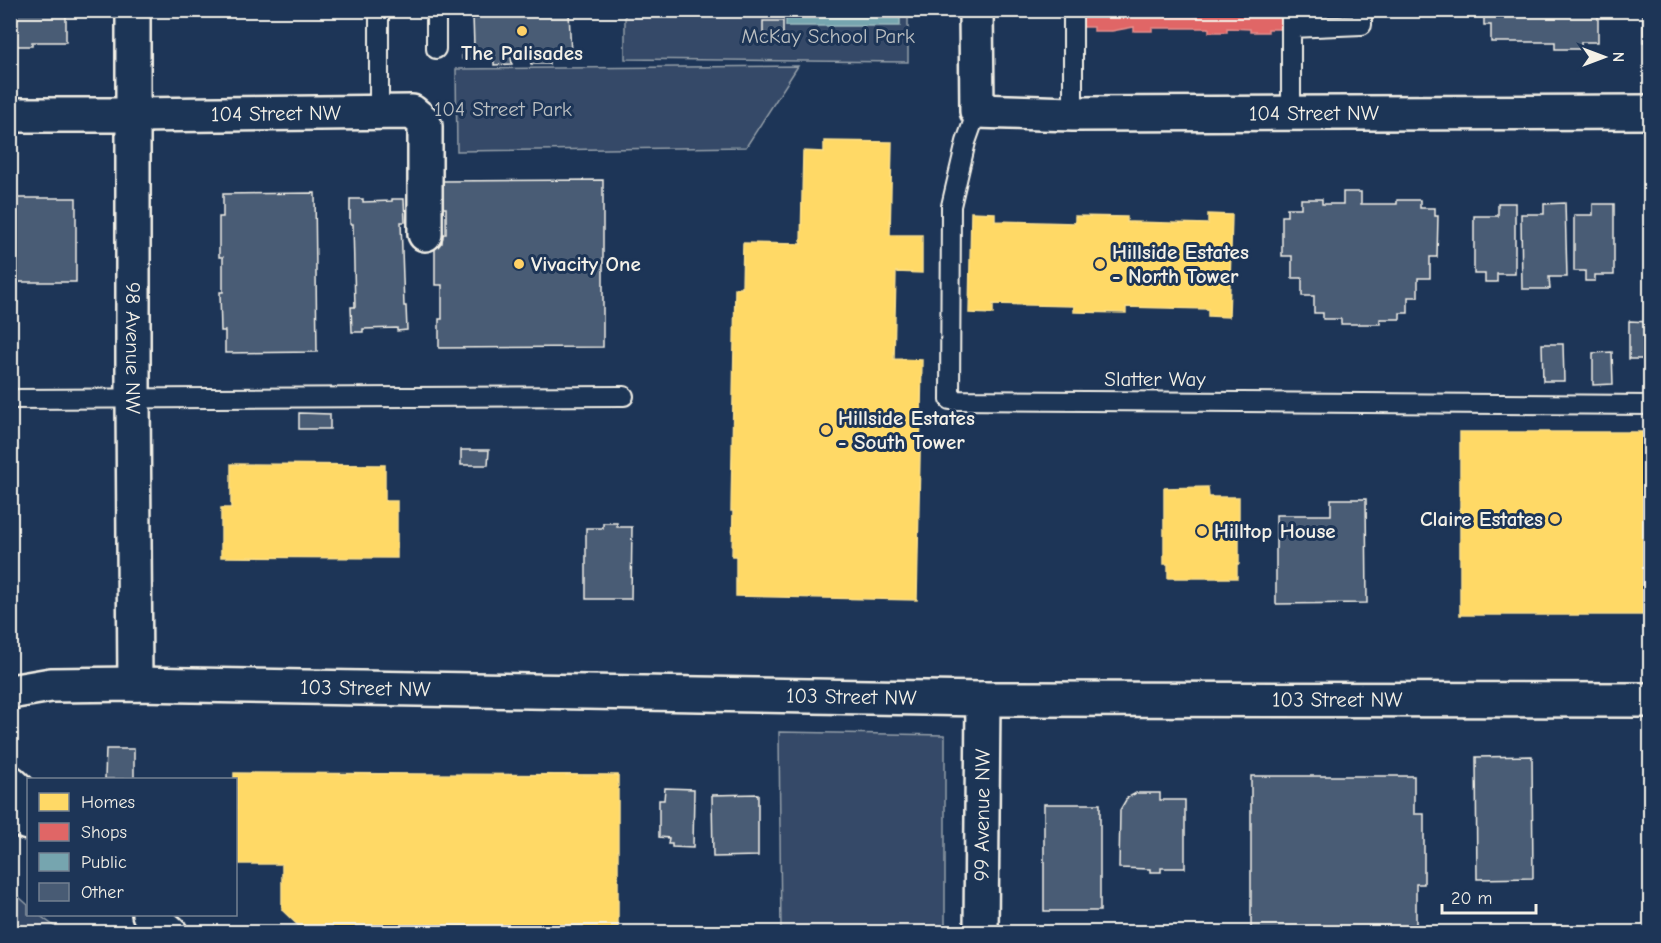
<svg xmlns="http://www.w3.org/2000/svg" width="1661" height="943" viewBox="0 0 1661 943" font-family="'Comic Neue',sans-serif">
	<rect width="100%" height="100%" fill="#1d3557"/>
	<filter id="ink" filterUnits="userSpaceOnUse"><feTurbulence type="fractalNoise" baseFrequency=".0167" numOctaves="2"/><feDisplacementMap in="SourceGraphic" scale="12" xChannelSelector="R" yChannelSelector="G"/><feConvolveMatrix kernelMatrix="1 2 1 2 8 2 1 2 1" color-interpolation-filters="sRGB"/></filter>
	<g filter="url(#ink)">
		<path fill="#354a67" stroke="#949ea8" stroke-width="1.5" d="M 625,11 L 908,11 L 908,62 L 625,59 Z
			M 798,66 L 746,147 L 457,151 L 456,69 Z
			M 779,732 L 945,735 L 945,932 L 781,932 Z
			M 11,890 L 28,905 L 28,914 L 39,915 L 62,932 L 11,932 Z"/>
		<path fill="#ffd966" stroke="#fce08d" stroke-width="1.5" d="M 824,141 L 892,142 L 890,235 L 922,235 L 922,273 L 896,272 L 894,359 L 922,360 L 917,600 L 736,596 L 736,556 L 732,556 L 733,511 L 731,511 L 735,288 L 742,288 L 743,243 L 801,244 L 803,151 L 824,152 Z
			M 971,212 L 995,213 L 995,221 L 1075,223 L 1075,216 L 1127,217 L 1127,222 L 1132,222 L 1208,224 L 1208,214 L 1232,215 L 1229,317 L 1208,316 L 1208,309 L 1126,307 L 1126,313 L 1074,312 L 1074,306 L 993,304 L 993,314 L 969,313 Z
			M 1460,432 L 1650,432 L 1650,615 L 1460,615 Z
			M 231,464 L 385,465 L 385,501 L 397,501 L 397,558 L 221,557 L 221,508 L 231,508 Z
			M 1208,487 L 1209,497 L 1239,497 L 1239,564 L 1237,564 L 1237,578 L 1168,578 L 1168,564 L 1164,564 L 1164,488 Z
			M 234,773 L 618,775 L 618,932 L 305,932 L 282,910 L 282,864 L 236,864 L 236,780 L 234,780 Z"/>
		<path fill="#e06666" stroke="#e6908d" stroke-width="1.5" d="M 1080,10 L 1281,10 L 1281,29 L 1268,29 L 1268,32 L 1250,32 L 1250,29 L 1227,28 L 1227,32 L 1209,32 L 1209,28 L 1152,28 L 1152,31 L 1134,31 L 1134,27 L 1112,31 L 1094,31 L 1094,27 L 1080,27 Z"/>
		<path fill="#76a5af" stroke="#9cbcc0" stroke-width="1.5" d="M 786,10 L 900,10 L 900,26 L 786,26 Z"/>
		<path fill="#485b74" stroke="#f4f1e8" stroke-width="1.5" d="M 10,10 L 66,10 L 66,42 L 32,42 L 32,46 L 13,46 L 13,42 L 10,42 Z
			M 463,10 L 576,10 L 576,12 L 569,12 L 571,55 L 549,56 L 549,64 L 531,64 L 530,57 L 511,58 L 512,64 L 494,65 L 494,57 L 462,59 L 462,46 L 474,46 L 473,16 L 464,17 Z
			M 1484,10 L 1598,10 L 1598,42 L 1581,42 L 1581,49 L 1555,49 L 1555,42 L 1491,42 L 1491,25 L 1484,25 Z
			M 1643,10 L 1650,10 L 1650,42 L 1643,42 Z
			M 763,21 L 783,21 L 783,39 L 763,39 Z
			M 603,180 L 603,347 L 439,348 L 439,319 L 442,319 L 442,285 L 435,285 L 435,243 L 442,243 L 442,234 L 446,234 L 446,208 L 439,208 L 439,181 Z
			M 1343,192 L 1361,192 L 1361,204 L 1397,204 L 1397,200 L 1420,200 L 1420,208 L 1435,208 L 1435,216 L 1438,216 L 1437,257 L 1430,257 L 1430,278 L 1418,278 L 1418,297 L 1408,297 L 1408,313 L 1400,313 L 1400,319 L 1380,319 L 1380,324 L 1341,324 L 1341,319 L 1323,319 L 1323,313 L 1314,313 L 1314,296 L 1302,296 L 1302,278 L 1292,278 L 1292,256 L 1282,256 L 1282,216 L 1287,216 L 1287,208 L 1301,208 L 1301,199 L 1322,199 L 1322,204 L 1343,204 Z
			M 315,193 L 317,352 L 225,353 L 225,331 L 221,331 L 220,292 L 223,292 L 223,257 L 219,257 L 219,217 L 223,217 L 223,194 Z
			M 10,198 L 76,198 L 76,282 L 10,282 Z
			M 350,199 L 363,199 L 363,202 L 392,201 L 392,199 L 404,199 L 405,222 L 401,222 L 404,306 L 406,306 L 407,330 L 397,331 L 397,328 L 363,329 L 363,332 L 352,332 L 351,307 L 355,307 L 353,224 L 350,224 Z
			M 1498,203 L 1515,203 L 1515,274 L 1497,274 L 1497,282 L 1485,282 L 1485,274 L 1474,274 L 1474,216 L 1498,216 Z
			M 1565,203 L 1567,277 L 1549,277 L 1550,289 L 1522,289 L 1521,214 L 1544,214 L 1544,204 Z
			M 1593,204 L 1614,204 L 1614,275 L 1595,275 L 1595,281 L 1585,281 L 1585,271 L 1574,271 L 1574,215 L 1593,215 Z
			M 1629,321 L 1650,322 L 1650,359 L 1629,359 Z
			M 1542,344 L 1563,344 L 1564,381 L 1543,381 Z
			M 1612,352 L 1613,384 L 1593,385 L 1593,353 Z
			M 299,413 L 330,414 L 330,429 L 299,429 Z
			M 461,450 L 489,450 L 488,465 L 461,465 Z
			M 1331,499 L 1366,499 L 1367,603 L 1276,604 L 1276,515 L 1331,515 Z
			M 603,523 L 617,523 L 617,527 L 632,527 L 631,599 L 586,599 L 586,528 L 603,528 Z
			M 106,749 L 134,749 L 134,779 L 105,779 Z
			M 1646,752 L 1650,752 L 1650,932 L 1647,932 Z
			M 1532,756 L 1533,878 L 1477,879 L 1476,757 Z
			M 1251,776 L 1414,776 L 1414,814 L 1424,814 L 1424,884 L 1416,884 L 1416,930 L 1391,930 L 1391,932 L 1251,932 Z
			M 665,788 L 694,789 L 693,848 L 672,847 L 672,844 L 668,844 L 669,838 L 659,837 L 659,800 L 664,800 Z
			M 1136,793 L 1160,793 L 1160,800 L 1185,800 L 1185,868 L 1161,868 L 1161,872 L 1150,872 L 1150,869 L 1119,868 L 1120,810 L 1127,798 Z
			M 758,794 L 758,856 L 713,857 L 712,795 Z
			M 1044,804 L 1100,804 L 1100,911 L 1044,911 Z"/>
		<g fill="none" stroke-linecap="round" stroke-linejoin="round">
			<defs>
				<path id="lane" d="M 379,10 L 379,113
					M 1291,28 L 1362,25 L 1362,10
					M 436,49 L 436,10
					M 977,111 L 966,142 L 951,206 L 950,400 L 1650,405
					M 1291,113 L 1291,10
					M 1073,114 L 1073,10
					M 10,399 L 624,396"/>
				<g id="street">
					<path id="s1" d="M 133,10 L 133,399 L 135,684"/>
					<path id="s2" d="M 976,10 L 977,111 L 1073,114 L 1650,112"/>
					<path id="s3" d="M 10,115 L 134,115 L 412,112 L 423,121 L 425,126 L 425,234"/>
					<path id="s4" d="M 981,932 L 983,699"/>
				</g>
				<g id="secondary">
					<path id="s5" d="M 10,692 L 51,685 L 135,684 L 983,699 L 1650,700"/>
					<path d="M 10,782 L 28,799"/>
					<path d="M 10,816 L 28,823"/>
					<path d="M 149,914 L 170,932"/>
				</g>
			</defs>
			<use href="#lane" stroke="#f4f1e8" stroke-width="22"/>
			<use href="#street" stroke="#f4f1e8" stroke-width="38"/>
			<use href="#secondary" stroke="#f4f1e8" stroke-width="38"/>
			<use href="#lane" stroke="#1d3557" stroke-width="18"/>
			<use href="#street" stroke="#1d3557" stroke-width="33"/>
			<use href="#secondary" stroke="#1d3557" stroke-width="33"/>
		</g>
	</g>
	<g fill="#ffd166" stroke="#1d3557" stroke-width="2">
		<circle cx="522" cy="31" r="6"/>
		<circle cx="519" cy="264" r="6"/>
		<circle cx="1100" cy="264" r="6"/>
		<circle cx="826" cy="430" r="6"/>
		<circle cx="1555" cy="519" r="6"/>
		<circle cx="1202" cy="531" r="6"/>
	</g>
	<g text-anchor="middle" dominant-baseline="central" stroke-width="6" stroke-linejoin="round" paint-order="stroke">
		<g font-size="21" fill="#bbbfc1" stroke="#1d3557">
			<text x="828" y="36">McKay School Park</text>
			<text x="503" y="109">104 Street Park</text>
		</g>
		<g font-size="21" font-weight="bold" fill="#f4f1e8" stroke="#1d3557" text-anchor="start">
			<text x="522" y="53" text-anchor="middle">The Palisades</text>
			<text x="1112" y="252">Hillside Estates<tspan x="1112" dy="24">- North Tower</tspan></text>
			<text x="531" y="264">Vivacity One</text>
			<text x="838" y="418">Hillside Estates<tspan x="838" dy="24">- South Tower</tspan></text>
			<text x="1543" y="519" text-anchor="end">Claire Estates</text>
			<text x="1214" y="531">Hilltop House</text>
		</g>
		<g font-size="21" fill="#f4f1e8" stroke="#1d3557">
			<text stroke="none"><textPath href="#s2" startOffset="438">104 Street NW</textPath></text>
			<text stroke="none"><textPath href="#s3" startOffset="266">104 Street NW</textPath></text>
			<text stroke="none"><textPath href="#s1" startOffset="338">98 Avenue NW</textPath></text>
			<text x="1155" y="379">Slatter Way</text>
			<text stroke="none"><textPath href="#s5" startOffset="356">103 Street NW</textPath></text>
			<text stroke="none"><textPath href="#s5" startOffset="842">103 Street NW</textPath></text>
			<text stroke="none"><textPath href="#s5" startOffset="1328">103 Street NW</textPath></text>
			<text stroke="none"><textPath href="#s4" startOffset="117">99 Avenue NW</textPath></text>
		</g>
	</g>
	<rect width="1661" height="943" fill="none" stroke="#1d3557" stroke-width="36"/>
	<rect x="18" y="18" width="1625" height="907" fill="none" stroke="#f4f1e8" stroke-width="2" filter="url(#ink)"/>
	<rect x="27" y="778" width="210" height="138" fill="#1d3557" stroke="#738091" stroke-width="1.5"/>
	<rect x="39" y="793" width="30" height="18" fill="#ffd966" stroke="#738091" stroke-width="1.5"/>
	<text x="81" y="808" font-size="18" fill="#f4f1e8">Homes</text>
	<rect x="39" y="823" width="30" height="18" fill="#e06666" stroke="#738091" stroke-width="1.5"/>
	<text x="81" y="838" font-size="18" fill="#f4f1e8">Shops</text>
	<rect x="39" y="853" width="30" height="18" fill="#76a5af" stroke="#738091" stroke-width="1.5"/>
	<text x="81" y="868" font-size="18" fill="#f4f1e8">Public</text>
	<rect x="39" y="883" width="30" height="18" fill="#485b74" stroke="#738091" stroke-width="1.5"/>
	<text x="81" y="898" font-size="18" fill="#f4f1e8">Other</text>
	<g transform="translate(1604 57) rotate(90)" stroke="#1d3557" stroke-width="4.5" paint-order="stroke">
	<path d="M0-4.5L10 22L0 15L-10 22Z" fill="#f4f1e8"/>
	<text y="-9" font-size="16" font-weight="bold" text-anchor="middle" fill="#f4f1e8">N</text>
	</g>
	<path d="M1442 904v9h94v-9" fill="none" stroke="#f4f1e8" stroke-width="3"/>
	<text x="1451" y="904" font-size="18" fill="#f4f1e8" stroke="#1d3557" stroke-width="4.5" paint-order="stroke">20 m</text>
</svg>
